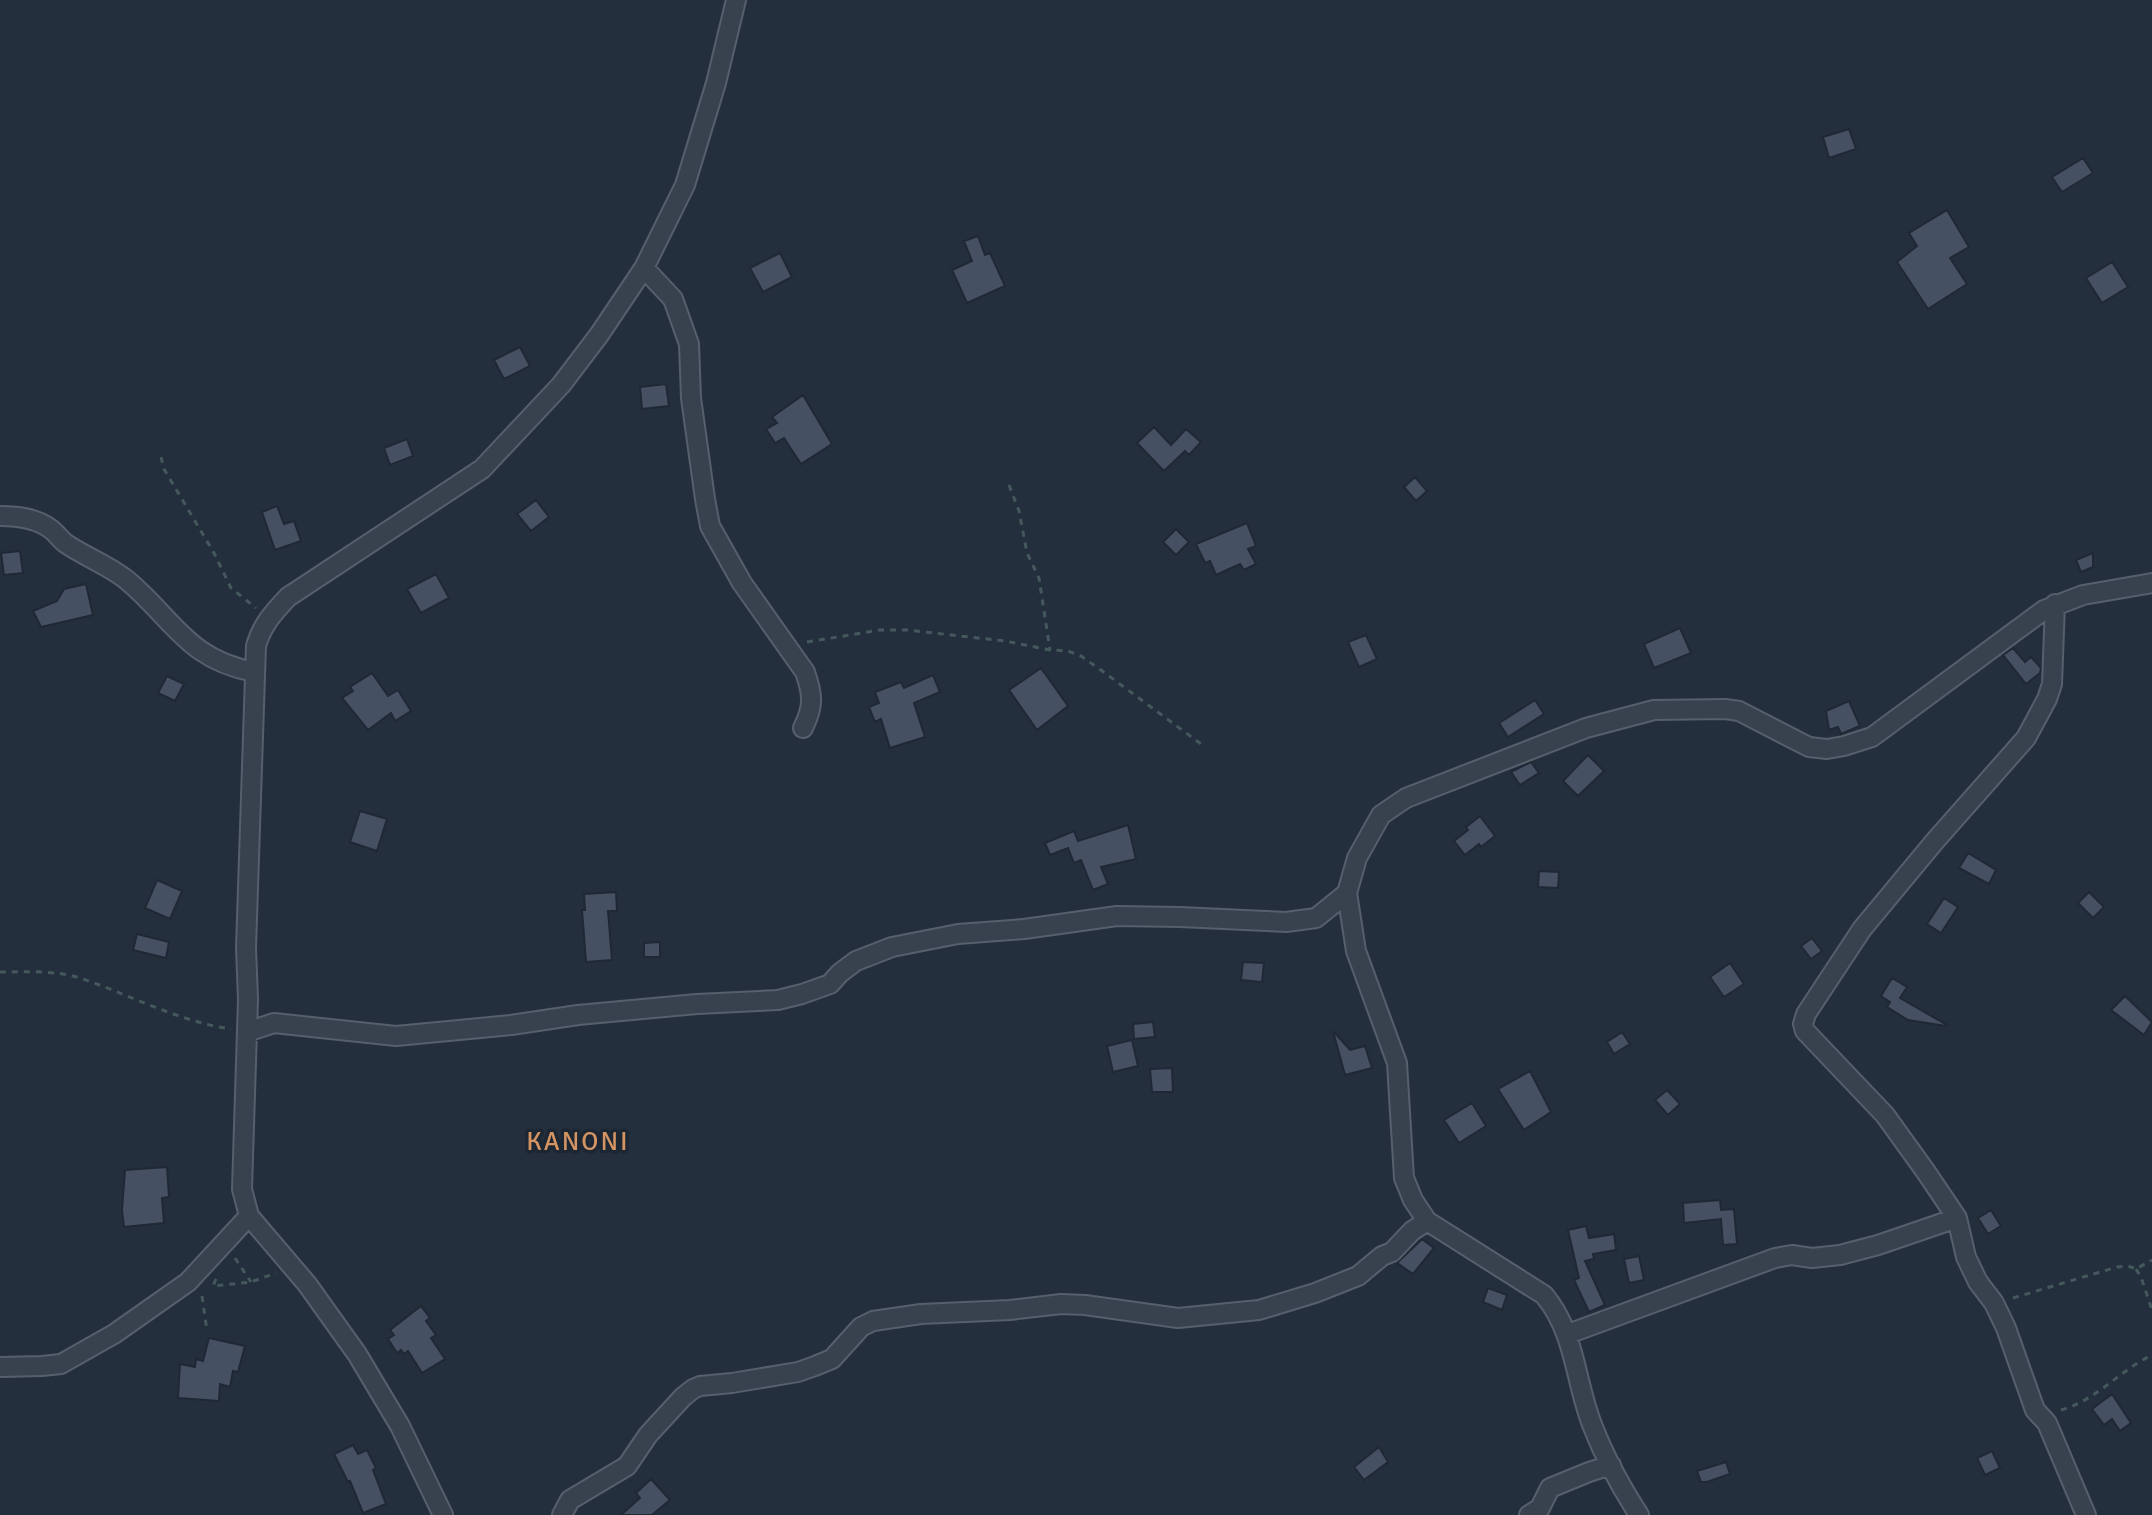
<svg xmlns="http://www.w3.org/2000/svg" width="2152" height="1515" viewBox="0 0 2152 1515" font-family="Signika,sans-serif">
	<rect width="100%" height="100%" fill="#242f3e"/>
	<path fill="#455162" stroke="#1f2835" stroke-width="2" d="M 1849,129 L 1856,149 L 1829,158 L 1823,137 Z
		M 2083,158 L 2093,173 L 2062,192 L 2052,177 Z
		M 1947,210 L 1969,247 L 1950,258 L 1967,284 L 1928,309 L 1897,262 L 1917,246 L 1909,233 Z
		M 978,236 L 985,255 L 990,253 L 1005,286 L 967,303 L 952,270 L 972,261 L 964,241 Z
		M 780,253 L 792,277 L 763,292 L 750,268 Z
		M 2112,262 L 2128,287 L 2102,303 L 2086,278 Z
		M 520,347 L 530,366 L 504,379 L 494,360 Z
		M 666,384 L 669,406 L 642,409 L 640,387 Z
		M 803,395 L 832,444 L 801,464 L 784,438 L 775,443 L 766,429 L 777,423 L 772,417 Z
		M 1154,427 L 1171,445 L 1186,429 L 1201,442 L 1189,455 L 1185,451 L 1164,471 L 1137,443 Z
		M 407,439 L 413,456 L 390,465 L 384,448 Z
		M 1415,477 L 1427,491 L 1416,501 L 1404,487 Z
		M 536,500 L 549,517 L 531,531 L 517,514 Z
		M 277,506 L 284,524 L 294,521 L 301,541 L 275,550 L 262,512 Z
		M 1247,523 L 1256,546 L 1248,549 L 1256,564 L 1244,570 L 1240,564 L 1216,575 L 1210,561 L 1205,563 L 1196,544 Z
		M 1176,529 L 1189,542 L 1176,555 L 1163,542 Z
		M 20,551 L 23,573 L 4,575 L 1,553 Z
		M 2093,553 L 2093,567 L 2081,572 L 2076,560 Z
		M 436,574 L 449,598 L 421,613 L 407,589 Z
		M 86,584 L 93,615 L 41,627 L 33,611 L 57,601 L 64,589 Z
		M 1680,628 L 1691,653 L 1654,668 L 1644,644 Z
		M 1366,635 L 1377,659 L 1359,667 L 1348,642 Z
		M 2013,648 L 2025,662 L 2031,657 L 2041,668 L 2040,673 L 2026,684 L 2003,655 Z
		M 1041,668 L 1068,706 L 1037,730 L 1009,690 Z
		M 372,673 L 388,696 L 398,690 L 411,711 L 395,721 L 391,713 L 368,730 L 342,698 L 353,691 L 350,687 Z
		M 933,675 L 940,692 L 914,703 L 925,737 L 890,748 L 881,719 L 875,722 L 869,707 L 879,703 L 875,692 L 901,682 L 904,688 Z
		M 167,676 L 184,684 L 175,701 L 158,693 Z
		M 1535,700 L 1544,714 L 1508,737 L 1499,723 Z
		M 1849,701 L 1860,726 L 1841,734 L 1838,727 L 1829,730 L 1826,711 Z
		M 1588,755 L 1604,771 L 1578,796 L 1563,781 Z
		M 1531,762 L 1539,773 L 1520,785 L 1511,772 Z
		M 360,811 L 387,819 L 377,851 L 350,842 Z
		M 1480,816 L 1495,836 L 1481,847 L 1479,844 L 1465,855 L 1454,841 L 1468,830 L 1466,827 Z
		M 1128,825 L 1136,859 L 1101,867 L 1108,884 L 1093,890 L 1081,860 L 1074,863 L 1068,848 L 1050,855 L 1045,843 L 1074,831 L 1078,841 Z
		M 1968,853 L 1996,870 L 1989,884 L 1959,868 Z
		M 1539,871 L 1559,872 L 1558,888 L 1538,887 Z
		M 157,880 L 182,891 L 170,919 L 145,908 Z
		M 616,892 L 617,911 L 608,911 L 612,960 L 586,962 L 582,910 L 585,910 L 584,894 Z
		M 2089,892 L 2104,907 L 2093,918 L 2078,903 Z
		M 1944,898 L 1958,907 L 1941,933 L 1927,924 Z
		M 137,934 L 169,942 L 166,958 L 133,950 Z
		M 1812,938 L 1822,951 L 1811,959 L 1801,946 Z
		M 660,942 L 660,957 L 644,957 L 644,943 Z
		M 1243,962 L 1264,963 L 1262,982 L 1241,980 Z
		M 1730,963 L 1744,984 L 1724,997 L 1710,977 Z
		M 1892,978 L 1907,987 L 1900,998 L 1947,1025 L 1946,1026 L 1908,1020 L 1887,1007 L 1890,1002 L 1881,996 Z
		M 2125,996 L 2152,1022 L 2144,1035 L 2111,1010 Z
		M 1153,1022 L 1155,1037 L 1134,1039 L 1133,1024 Z
		M 1333,1031 L 1350,1050 L 1365,1046 L 1372,1068 L 1345,1075 Z
		M 1622,1032 L 1630,1044 L 1614,1054 L 1607,1042 Z
		M 1132,1040 L 1138,1066 L 1113,1072 L 1107,1046 Z
		M 1172,1068 L 1173,1092 L 1152,1092 L 1150,1069 Z
		M 1530,1071 L 1551,1112 L 1524,1130 L 1498,1089 Z
		M 1667,1090 L 1680,1104 L 1668,1115 L 1655,1100 Z
		M 1472,1103 L 1486,1126 L 1459,1143 L 1444,1120 Z
		M 167,1167 L 169,1197 L 162,1198 L 164,1223 L 124,1227 L 122,1210 L 125,1170 Z
		M 1720,1200 L 1721,1210 L 1734,1209 L 1737,1244 L 1723,1245 L 1721,1219 L 1684,1223 L 1683,1203 Z
		M 1991,1210 L 2001,1226 L 1988,1234 L 1978,1218 Z
		M 1586,1226 L 1589,1238 L 1614,1234 L 1616,1250 L 1593,1254 L 1594,1259 L 1585,1261 L 1605,1305 L 1589,1312 L 1574,1280 L 1579,1278 L 1568,1230 Z
		M 1422,1239 L 1434,1248 L 1413,1274 L 1397,1263 Z
		M 1639,1256 L 1644,1280 L 1629,1283 L 1624,1259 Z
		M 1488,1288 L 1507,1295 L 1502,1310 L 1483,1302 Z
		M 421,1306 L 430,1318 L 426,1321 L 436,1335 L 431,1338 L 445,1359 L 422,1373 L 408,1351 L 404,1354 L 401,1350 L 397,1353 L 388,1339 L 394,1335 L 390,1330 Z
		M 209,1338 L 245,1346 L 238,1372 L 233,1371 L 230,1387 L 220,1384 L 219,1401 L 178,1398 L 180,1364 L 195,1367 L 196,1359 L 203,1361 Z
		M 2112,1394 L 2131,1423 L 2120,1431 L 2112,1419 L 2104,1425 L 2092,1409 Z
		M 353,1445 L 358,1454 L 367,1450 L 376,1468 L 373,1470 L 386,1504 L 363,1513 L 350,1481 L 348,1482 L 334,1454 Z
		M 1379,1447 L 1388,1462 L 1364,1480 L 1354,1467 Z
		M 1992,1451 L 2000,1468 L 1985,1475 L 1977,1458 Z
		M 1726,1462 L 1730,1474 L 1707,1482 L 1701,1482 L 1697,1471 Z
		M 651,1479 L 670,1500 L 652,1515 L 621,1515 L 640,1498 L 636,1493 Z"/>
	<g fill="none" stroke-linecap="round" stroke-linejoin="round">
		<defs>
			<path id="street" d="M 644,268 L 673,299 L 689,344 L 691,398 L 705,499 L 710,526 L 742,583 L 805,672 C 813,695 814,706 803,728
				M 0,516 C 18,516 37,518 52,530 C 57,534 60,539 65,543 C 85,557 109,565 128,581 C 174,620 187,659 254,672
				M 2055,604 L 2052,684 L 2047,699 L 2026,738 L 1935,841 L 1862,929 L 1806,1014 L 1803,1024 L 1805,1031 L 1885,1115 L 1926,1172 L 1957,1218 L 1966,1257 L 1978,1282 L 1994,1303 L 2006,1328 L 2035,1410 L 2047,1423 L 2086,1515
				M 247,1032 L 274,1023 L 396,1036 L 511,1025 L 578,1015 L 697,1004 L 778,1000 L 802,994 L 830,984 L 840,973 L 856,961 L 892,947 L 958,934 L 1024,929 L 1117,916 L 1180,917 L 1286,922 L 1316,918 L 1347,893
				M 1568,1334 L 1775,1258 L 1792,1255 L 1812,1258 L 1840,1255 L 1878,1245 L 1957,1218
				M 0,1367 L 42,1366 L 61,1364 L 114,1334 L 188,1282 L 249,1216
				M 443,1515 L 400,1426 L 357,1354 L 307,1284 L 249,1216 L 242,1189 L 248,999 L 246,948 L 256,646 C 262,625 273,613 288,597 L 482,469 L 561,385 L 599,335 L 644,268 L 685,185 L 716,83 L 736,0
				M 562,1515 L 570,1500 L 627,1466 L 648,1435 L 683,1397 L 693,1389 L 700,1386 L 732,1383 L 798,1372 L 815,1366 L 832,1359 L 861,1327 L 873,1321 L 921,1314 L 1010,1310 L 1061,1304 L 1085,1305 L 1178,1318 L 1259,1310 L 1315,1293 L 1358,1276 L 1382,1256 L 1392,1252 L 1412,1231 L 1427,1221
				M 1529,1515 L 1540,1508 L 1550,1488 L 1589,1472 L 1611,1465
				M 1639,1515 C 1621,1487 1605,1458 1593,1427 C 1575,1383 1576,1333 1544,1295 L 1427,1221 L 1413,1200 L 1404,1178 L 1397,1063 L 1356,951 L 1347,893 L 1357,858 L 1381,815 L 1406,798 L 1586,728 L 1654,710 L 1725,709 L 1739,711 L 1809,747 L 1827,749 L 1844,746 L 1872,737 L 2044,610 L 2083,595 L 2152,583"/>
		</defs>
		<use href="#street" stroke="#565f6c" stroke-width="22"/>
		<path stroke="#44595c" stroke-width="3" stroke-dasharray="6 6" stroke-linecap="butt" d="M 161,457 L 164,469 L 214,553 L 231,588 L 256,608
			M 1009,485 L 1019,511 L 1027,553 L 1039,578 L 1050,650
			M 807,642 L 880,630 L 907,630 L 1005,641 L 1050,650 L 1068,651 L 1081,656 L 1105,673 L 1205,747
			M 0,972 C 26,972 55,970 80,978 C 128,994 180,1022 231,1029
			M 235,1258 L 251,1282
			M 2136,1269 L 2141,1277 L 2152,1310
			M 216,1279 L 213,1286 L 251,1282 L 276,1273
			M 202,1296 L 207,1331
			M 2013,1298 L 2117,1267 L 2128,1266 L 2136,1269 L 2152,1260
			M 2061,1410 C 2097,1400 2120,1370 2152,1355"/>
		<use href="#street" stroke="#38414e" stroke-width="18"/>
	</g>
	<g text-anchor="middle" dominant-baseline="central" stroke-width="7" stroke-linejoin="round" paint-order="stroke">
		<g font-size="26" letter-spacing="2" fill="#d59563" stroke="#1d2633">
			<text x="578" y="1142">KANONI</text>
		</g>
	</g>
</svg>
